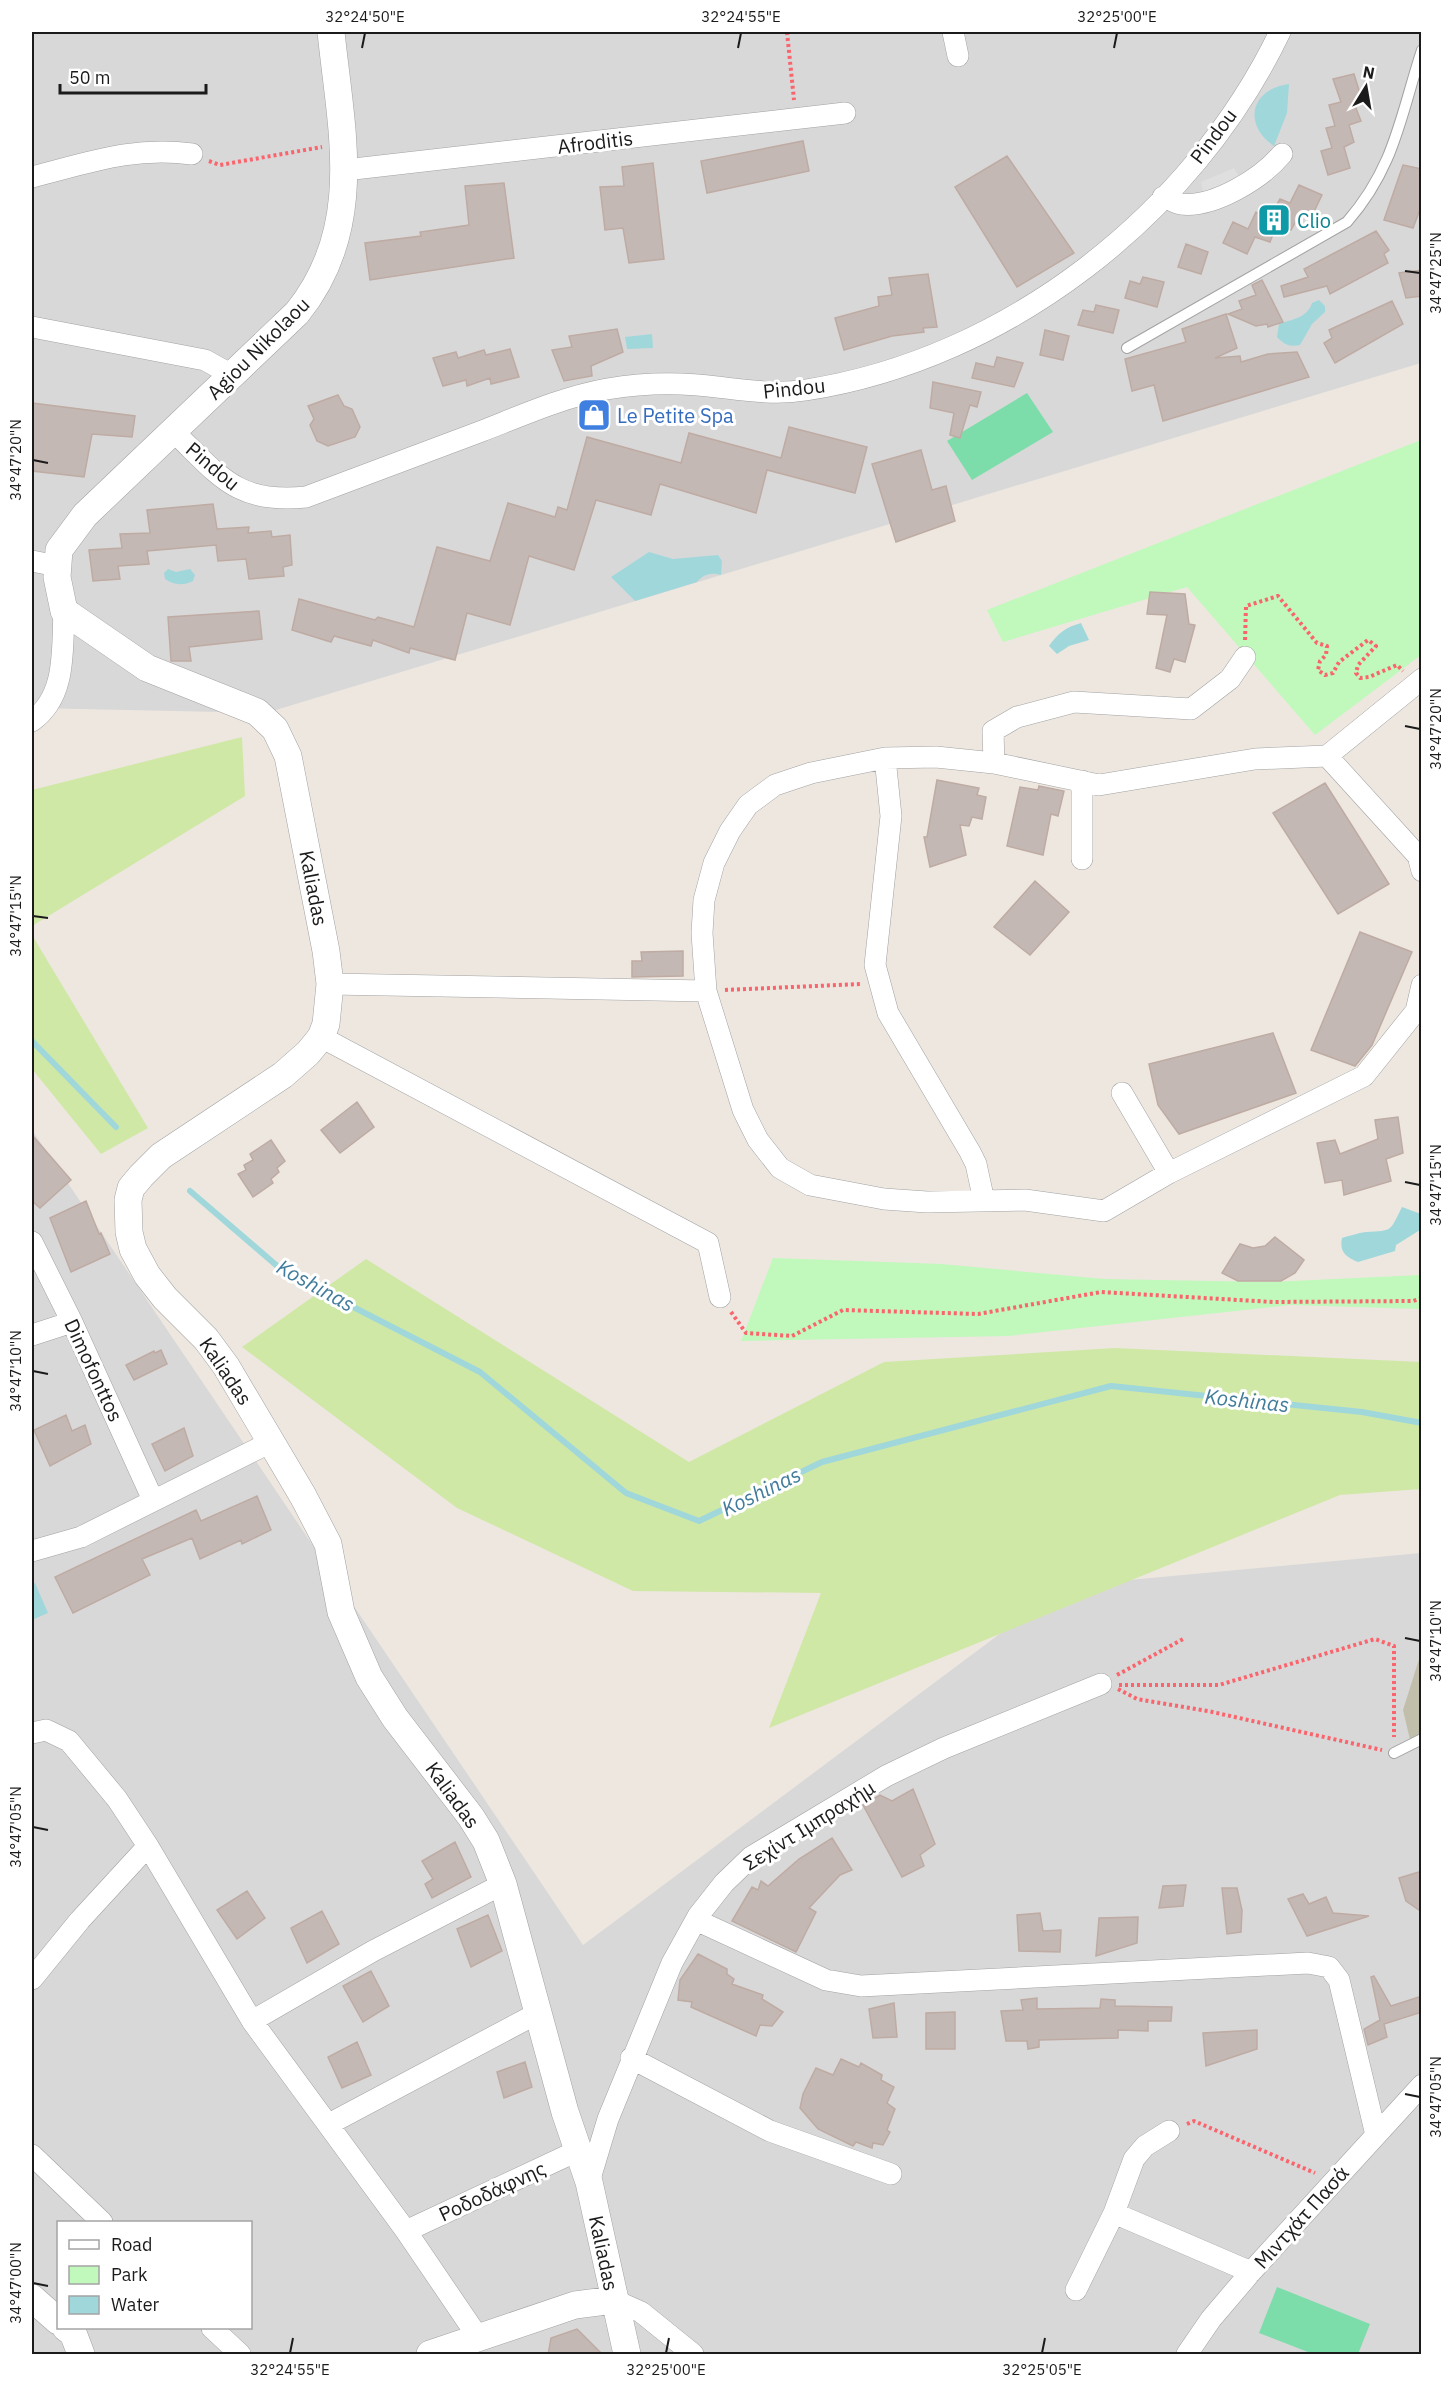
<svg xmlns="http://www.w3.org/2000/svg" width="1453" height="2386" viewBox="0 0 1453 2386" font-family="'IBM Plex Sans',sans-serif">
	<rect width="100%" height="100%" fill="#ede7e0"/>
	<path fill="#d9d8d8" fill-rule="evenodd" d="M 32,32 L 1421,32 L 1421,363 L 266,713 L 32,708 Z
		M 32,1130 L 583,1945 L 1064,1586 L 1421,1553 L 1421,2354 L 32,2354 ZM 58,2222 L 250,2222 L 250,2328 L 58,2328 Z"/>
	<path fill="#c1beac" d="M 1421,1653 L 1421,1739 L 1411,1744 L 1403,1710 Z"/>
	<path fill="#d0e8a5" d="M 242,737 L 245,796 L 32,926 L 32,790 Z
		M 32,935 L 148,1128 L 101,1154 L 32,1069 Z
		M 366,1259 L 689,1462 L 884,1362 L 1115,1348 L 1421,1362 L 1421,1489 L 1340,1495 L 769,1728 L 821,1593 L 633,1591 L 457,1508 L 242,1347 Z"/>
	<path fill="#c0f9bb" d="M 1421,440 L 1421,655 L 1315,735 L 1187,587 L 1003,642 L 987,610 Z
		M 773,1258 L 941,1264 L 1104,1279 L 1268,1282 L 1421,1275 L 1421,1309 L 1290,1305 L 1008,1336 L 741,1341 Z"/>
	<path fill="#7dddaa" d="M 1027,393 L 1053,432 L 972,480 L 947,441 Z
		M 1277,2287 L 1370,2324 L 1358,2354 L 1313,2354 L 1259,2333 Z"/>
	<path fill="#dfdfdf" d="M 1234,168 L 1245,185 L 1205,201 L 1201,182 Z"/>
	<path fill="#a0d7db" d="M 1289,84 L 1287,113 L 1274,146 C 1242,124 1251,89 1289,84 Z
		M 1319,300 L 1325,306 L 1325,312 L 1312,324 L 1300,345 C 1289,347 1285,345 1277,337 L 1279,324 C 1293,319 1307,318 1312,303 Z
		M 652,334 L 653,348 L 627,349 L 625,337 Z
		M 649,552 L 673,559 L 718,555 L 722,561 L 721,575 C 712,572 703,574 697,582 L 635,601 L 611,577 Z
		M 168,569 L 176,572 L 190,569 L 195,575 L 193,581 C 183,586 174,585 165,579 L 164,573 Z
		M 1081,623 L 1089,640 L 1069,646 L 1057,654 L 1049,646 C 1057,634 1066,627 1081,623 Z
		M 1402,1207 L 1421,1214 L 1420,1230 L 1396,1245 L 1395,1251 L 1358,1262 C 1346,1257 1339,1252 1342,1238 C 1349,1236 1358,1233 1366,1232 C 1393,1230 1389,1233 1402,1207 Z
		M 35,1583 L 48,1613 L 34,1619 L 32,1612 L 32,1584 Z"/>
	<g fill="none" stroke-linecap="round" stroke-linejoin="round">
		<path stroke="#a0d7db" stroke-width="6" d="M 32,1041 L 116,1127
			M 190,1191 L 283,1271 L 480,1372 L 626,1493 L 699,1521 L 822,1462 L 1111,1386 L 1362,1412 L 1422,1423"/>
	</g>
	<path fill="#c4b8b4" stroke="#beaba3" stroke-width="1.5" d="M 1354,74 L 1362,100 L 1354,103 L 1361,121 L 1349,125 L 1354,142 L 1344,147 L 1350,168 L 1328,175 L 1321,151 L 1332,148 L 1326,128 L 1335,126 L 1329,105 L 1341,102 L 1333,79 Z
		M 803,141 L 809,171 L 707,193 L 701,161 Z
		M 1007,156 L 1074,253 L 1017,287 L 955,187 Z
		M 653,163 L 664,259 L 629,263 L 623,228 L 605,230 L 600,187 L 624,186 L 622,167 Z
		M 1403,165 L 1422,169 L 1422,204 L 1413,228 L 1384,220 Z
		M 504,183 L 514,258 L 370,280 L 365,243 L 421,236 L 420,232 L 469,225 L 465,186 Z
		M 1299,185 L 1322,195 L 1311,218 L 1301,212 L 1291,230 L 1277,224 L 1270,242 L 1255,237 L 1247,254 L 1223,243 L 1233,222 L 1248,229 L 1256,212 L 1269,218 L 1280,199 L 1290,203 Z
		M 1376,231 L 1389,250 L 1384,254 L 1388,263 L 1330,294 L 1327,286 L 1284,297 L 1281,286 L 1308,277 L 1304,269 Z
		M 1186,244 L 1208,252 L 1201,274 L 1178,267 Z
		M 1422,270 L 1422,296 L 1406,298 L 1399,273 Z
		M 928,274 L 937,327 L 923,328 L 924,332 L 892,336 L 844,350 L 835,318 L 879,306 L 878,297 L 892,295 L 889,278 Z
		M 1143,277 L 1164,282 L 1157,307 L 1125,298 L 1130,281 L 1140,284 Z
		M 1262,280 L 1283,322 L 1268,327 L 1267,324 L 1256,326 L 1228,314 L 1242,309 L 1239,301 L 1256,295 L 1252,285 Z
		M 1392,301 L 1403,324 L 1335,363 L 1324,343 L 1332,338 L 1329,330 Z
		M 1096,305 L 1119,310 L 1113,333 L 1078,325 L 1083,310 L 1094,312 Z
		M 1226,314 L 1237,348 L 1215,358 L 1240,356 L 1241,362 L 1268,354 L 1297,352 L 1309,377 L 1163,421 L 1154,385 L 1132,391 L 1125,359 L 1186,342 L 1182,329 Z
		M 617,329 L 623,352 L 591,366 L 592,376 L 564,381 L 552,350 L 572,347 L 569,336 Z
		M 1045,330 L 1069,336 L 1063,360 L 1040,355 Z
		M 510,349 L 519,377 L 491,384 L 490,378 L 467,386 L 466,380 L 443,386 L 433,358 L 456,352 L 458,358 L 484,350 L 486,355 Z
		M 997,357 L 1023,363 L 1014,387 L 972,378 L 976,363 L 994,367 Z
		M 933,382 L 981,392 L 977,407 L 970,405 L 960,438 L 950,435 L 954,413 L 930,408 Z
		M 338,395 L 344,406 L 352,409 L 360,427 L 355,437 L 328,446 L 317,441 L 310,425 L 314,419 L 308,406 Z
		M 32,403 L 135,416 L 132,437 L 92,434 L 84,477 L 32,471 Z
		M 789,427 L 867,447 L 855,493 L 767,470 L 756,513 L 660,484 L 651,515 L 596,500 L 574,570 L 529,556 L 510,625 L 467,613 L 455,660 L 410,648 L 409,653 L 373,640 L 371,646 L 334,636 L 331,642 L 292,630 L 299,599 L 375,620 L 378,617 L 414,627 L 437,547 L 490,561 L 508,503 L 555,517 L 558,507 L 567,510 L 587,437 L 681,463 L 689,433 L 781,458 Z
		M 921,450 L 932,490 L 946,486 L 955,521 L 896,542 L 872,464 Z
		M 213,504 L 217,529 L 249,527 L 248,533 L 271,531 L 272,537 L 290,535 L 292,565 L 283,567 L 284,576 L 249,579 L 246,559 L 218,561 L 216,545 L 147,551 L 149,564 L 118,566 L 120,579 L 93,581 L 89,550 L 122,548 L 120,534 L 150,533 L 147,510 Z
		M 1150,592 L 1185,594 L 1189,624 L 1195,625 L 1185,662 L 1174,659 L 1170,672 L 1156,668 L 1167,615 L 1147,614 Z
		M 259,611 L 262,639 L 189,647 L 191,661 L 171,661 L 168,617 Z
		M 937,780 L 979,788 L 977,795 L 986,797 L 982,819 L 972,817 L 969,826 L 960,825 L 966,855 L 930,867 L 924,837 L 927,837 Z
		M 1325,783 L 1389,884 L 1338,914 L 1273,813 Z
		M 1039,786 L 1064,791 L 1058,816 L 1051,814 L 1043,855 L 1007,846 L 1020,787 L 1038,790 Z
		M 1035,881 L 1069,912 L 1030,955 L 994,927 Z
		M 1360,932 L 1412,952 L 1372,1045 L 1355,1066 L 1311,1050 Z
		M 683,951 L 683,976 L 632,977 L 632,961 L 642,961 L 641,952 Z
		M 1273,1033 L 1296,1093 L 1179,1134 L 1158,1105 L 1149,1064 Z
		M 357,1102 L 374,1127 L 340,1153 L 321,1130 Z
		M 1398,1117 L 1403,1153 L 1386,1159 L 1391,1181 L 1344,1195 L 1342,1180 L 1325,1183 L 1317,1143 L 1335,1140 L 1340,1154 L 1378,1139 L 1375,1120 Z
		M 32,1135 L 71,1180 L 40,1208 L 32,1201 Z
		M 271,1140 L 285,1161 L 277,1168 L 279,1172 L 271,1179 L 273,1183 L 253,1197 L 238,1174 L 246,1170 L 244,1165 L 253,1160 L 250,1154 Z
		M 86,1201 L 99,1234 L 101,1233 L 110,1254 L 71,1272 L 50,1218 Z
		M 1275,1237 L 1304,1260 L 1295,1273 L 1281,1281 L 1238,1281 L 1222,1273 L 1240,1244 L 1253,1248 L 1265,1246 Z
		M 161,1350 L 167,1364 L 134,1380 L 126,1365 L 154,1351 L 155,1353 Z
		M 66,1415 L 72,1431 L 85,1425 L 91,1444 L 50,1466 L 34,1430 Z
		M 184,1428 L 193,1456 L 165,1471 L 152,1444 Z
		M 257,1496 L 271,1530 L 242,1544 L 241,1540 L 200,1559 L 192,1538 L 142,1559 L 150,1575 L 73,1613 L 55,1577 L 196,1510 L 201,1521 Z
		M 913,1789 L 935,1844 L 920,1855 L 924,1866 L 902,1877 L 863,1805 L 880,1795 L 892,1801 Z
		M 832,1838 L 852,1870 L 840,1875 L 809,1908 L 816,1912 L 796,1952 L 732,1921 L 752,1887 L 758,1890 L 761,1881 L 768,1886 L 799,1859 Z
		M 455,1842 L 471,1877 L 432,1898 L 425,1884 L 433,1879 L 422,1861 Z
		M 1422,1871 L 1422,1912 L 1406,1901 L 1399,1878 Z
		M 1186,1885 L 1183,1906 L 1159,1908 L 1163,1886 Z
		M 1222,1888 L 1237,1888 L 1242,1910 L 1241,1932 L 1227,1934 Z
		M 247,1891 L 265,1918 L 237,1939 L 217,1910 Z
		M 1303,1894 L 1309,1904 L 1326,1897 L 1333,1913 L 1369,1916 L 1307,1936 L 1288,1899 Z
		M 322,1911 L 339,1944 L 307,1963 L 291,1928 Z
		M 1040,1913 L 1043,1931 L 1061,1930 L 1060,1952 L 1019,1951 L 1017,1915 Z
		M 488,1915 L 502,1951 L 471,1967 L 457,1929 Z
		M 1138,1917 L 1137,1943 L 1096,1956 L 1099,1918 Z
		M 698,1954 L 727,1969 L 727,1974 L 734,1979 L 732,1984 L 763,1995 L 762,1999 L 783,2012 L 772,2026 L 760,2025 L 756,2036 L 691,2007 L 692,2002 L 678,2000 L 680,1980 Z
		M 371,1971 L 389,2006 L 363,2022 L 343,1986 Z
		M 1374,1976 L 1391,2006 L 1422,1996 L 1422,2012 L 1384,2024 L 1387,2037 L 1368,2045 L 1364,2029 L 1380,2020 L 1371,1977 Z
		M 1037,1998 L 1037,2009 L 1100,2008 L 1101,1999 L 1115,2000 L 1115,2006 L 1172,2007 L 1171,2021 L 1148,2021 L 1148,2031 L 1118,2030 L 1118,2038 L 1039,2040 L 1039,2047 L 1028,2049 L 1027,2041 L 1006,2041 L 1001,2011 L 1023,2010 L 1021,2000 Z
		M 894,2003 L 897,2037 L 873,2038 L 869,2009 Z
		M 955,2012 L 955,2049 L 926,2049 L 926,2013 Z
		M 1257,2030 L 1257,2049 L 1206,2066 L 1203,2033 Z
		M 357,2042 L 371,2075 L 342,2088 L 328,2057 Z
		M 841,2059 L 859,2067 L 861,2063 L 882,2075 L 881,2080 L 894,2087 L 887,2103 L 895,2109 L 887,2130 L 890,2132 L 883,2145 L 873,2143 L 872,2148 L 856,2142 L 853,2146 L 818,2129 L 800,2108 L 803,2094 L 816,2068 L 833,2075 Z
		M 525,2062 L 532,2087 L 504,2098 L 497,2072 Z
		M 577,2329 L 603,2355 L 548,2355 L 551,2338 Z"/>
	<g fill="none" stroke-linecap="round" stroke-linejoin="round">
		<defs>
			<path id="service" d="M 1127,348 L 1347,222 C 1395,167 1400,117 1422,50
				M 1394,1753 L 1422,1739"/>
			<path id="minor" d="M 953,32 L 958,56
				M 345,170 L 845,113
				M 32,177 C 88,163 133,146 192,154
				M 1163,197 C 1169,199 1175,203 1181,204 C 1214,208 1262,178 1282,154
				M 32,327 L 205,360 L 232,375
				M 174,432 C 220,476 236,504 306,497 C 364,475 423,453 482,431 C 523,415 563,397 607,389 C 631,385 656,383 681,384 C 723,385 763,397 806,390 C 1007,359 1192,215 1280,32
				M 32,561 L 57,566
				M 32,721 C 67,696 62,649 64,611
				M 1327,756 L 1422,679
				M 885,758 L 891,816 L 875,965 L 888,1013 L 970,1152 L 976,1164 L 984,1201
				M 994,763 L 993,731 L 1017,717 L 1074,702 L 1191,709 L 1230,679 L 1245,657
				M 1082,781 L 1082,859
				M 1422,871 L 1418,856 L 1327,756 L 1255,759 L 1099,785 L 994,763 L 936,757 L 885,758 L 811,773 L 775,785 L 748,805 L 730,831 L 714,863 L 704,900 L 702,933 L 706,991 L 743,1110 L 758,1140 L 780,1168 L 810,1185 L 884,1199 L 927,1202 L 1025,1200 L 1104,1211 L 1169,1173 L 1364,1076 L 1416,1011 L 1422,985
				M 330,984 L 706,991
				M 321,1037 L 708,1243 L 720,1297
				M 1122,1093 L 1169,1173
				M 32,1242 L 72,1322 L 153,1500
				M 32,1335 L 72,1322
				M 32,1551 L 81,1537 L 271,1442
				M 32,1733 L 46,1730 L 69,1741 L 117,1799 L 148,1846 L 252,2021 L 406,2231 L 478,2337
				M 696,1920 L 826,1980 L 861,1986 L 1308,1963 L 1329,1967 L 1339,1980 L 1376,2135
				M 32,1979 L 80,1920 L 148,1846
				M 252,2021 L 373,1951 L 503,1884
				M 631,2058 L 770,2131 L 891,2174
				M 329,2124 L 538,2013
				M 32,2155 L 102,2222
				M 589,2182 L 608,2119 L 672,1963 L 698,1916 L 724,1883 L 751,1857 L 886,1776 L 944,1748 L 1101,1684
				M 1114,2213 L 1251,2272
				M 406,2231 L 577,2151
				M 1076,2290 L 1114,2213 L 1134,2159 L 1145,2146 L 1169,2131
				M 614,2300 L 641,2312 L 693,2354
				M 212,2328 L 240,2354
				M 1187,2354 L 1211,2319 L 1251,2272 L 1422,2085"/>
			<path id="tertiary" d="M 331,32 C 341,130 366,228 297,313 L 85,515 L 59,550 L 57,577 L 64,611 L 147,668 L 257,712 L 275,729 L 288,756 L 326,951 L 330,984 L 326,1024 L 321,1037 L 308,1053 L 283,1075 L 161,1156 L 141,1176 L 131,1188 L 128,1200 L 129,1232 L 133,1249 L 147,1275 L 165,1298 L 206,1339 L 226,1366 L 303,1496 L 328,1544 L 341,1612 L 369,1677 L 395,1718 L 471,1817 L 486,1841 L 503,1884 L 565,2112 L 589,2182 L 627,2354
				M 32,2298 L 58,2321
				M 66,2328 L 73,2333 L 81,2354
				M 430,2354 L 575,2305 L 614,2300"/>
		</defs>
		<use href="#service" stroke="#a2a2a2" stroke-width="12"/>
		<use href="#minor" stroke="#a2a2a2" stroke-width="22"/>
		<use href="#tertiary" stroke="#a2a2a2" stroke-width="28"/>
		<path stroke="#fa646c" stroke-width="4" stroke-dasharray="3 3" stroke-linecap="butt" d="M 787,32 L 794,100
			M 209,161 L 220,165 L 322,147
			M 1245,640 L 1246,606 L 1278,596 L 1317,643 L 1327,646 L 1326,655 L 1320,661 L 1318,670 L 1325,675 L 1333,673 L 1339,662 L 1368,640 L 1376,646 L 1358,665 L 1356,673 L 1360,678 L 1369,677 L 1397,665 L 1403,671
			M 725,990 L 861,984
			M 731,1312 L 746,1333 L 792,1336 L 843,1310 L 978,1314 L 1101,1292 L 1273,1302 L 1413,1301 L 1422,1298
			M 1117,1675 L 1185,1638
			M 1119,1685 L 1219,1685 L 1375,1639 L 1394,1646 L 1394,1737
			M 1118,1689 L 1137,1699 L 1208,1711 L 1382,1750
			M 1187,2124 L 1194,2121 L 1315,2173"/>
		<use href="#service" stroke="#fff" stroke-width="10"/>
		<use href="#minor" stroke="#fff" stroke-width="21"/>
		<use href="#tertiary" stroke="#fff" stroke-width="27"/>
	</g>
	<path fill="none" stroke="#1b1b1b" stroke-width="2" d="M 362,48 L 365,33M 738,48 L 741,33M 1114,48 L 1117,33M 1405,271 L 1420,273M 33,460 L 48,463M 1405,726 L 1420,729M 33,916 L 48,918M 1405,1182 L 1420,1185M 33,1371 L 48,1374M 1405,1638 L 1420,1641M 33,1827 L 48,1830M 1405,2094 L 1420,2097M 33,2283 L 48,2286M 290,2353 L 293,2338M 666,2353 L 669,2338M 1042,2353 L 1045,2338"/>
	<defs>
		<symbol id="building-square" viewBox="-11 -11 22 22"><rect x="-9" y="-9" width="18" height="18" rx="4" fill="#0f9aa8" stroke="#fff"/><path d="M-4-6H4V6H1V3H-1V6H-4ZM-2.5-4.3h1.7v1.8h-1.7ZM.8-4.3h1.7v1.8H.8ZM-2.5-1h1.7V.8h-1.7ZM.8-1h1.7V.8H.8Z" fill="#fff"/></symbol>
		<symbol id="shop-square" viewBox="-11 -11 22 22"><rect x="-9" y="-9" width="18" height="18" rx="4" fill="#3f7fe0" stroke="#fff"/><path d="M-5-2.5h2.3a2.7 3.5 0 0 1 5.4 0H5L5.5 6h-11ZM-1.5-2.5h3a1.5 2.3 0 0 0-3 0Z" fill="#fff"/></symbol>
	</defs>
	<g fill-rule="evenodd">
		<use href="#building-square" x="1255" y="201" width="38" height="38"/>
		<use href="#shop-square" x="575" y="396" width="38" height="38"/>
	</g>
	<g text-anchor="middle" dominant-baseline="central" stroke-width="6" stroke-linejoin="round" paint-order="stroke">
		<g font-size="20" fill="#1b1b1b" stroke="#fff">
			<text transform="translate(1213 136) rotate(-53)">Pindou</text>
			<text transform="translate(595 142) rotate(-7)">Afroditis</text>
			<text transform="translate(258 348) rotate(-45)">Agiou Nikolaou</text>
			<text transform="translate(794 388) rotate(-6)">Pindou</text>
			<text transform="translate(213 466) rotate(40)">Pindou</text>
			<text transform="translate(314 888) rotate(79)">Kaliadas</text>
			<text transform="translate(94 1370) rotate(65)">Dimofonttos</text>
			<text transform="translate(226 1371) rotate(56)">Kaliadas</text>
			<text transform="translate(453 1795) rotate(54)">Kaliadas</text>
			<text transform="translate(809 1825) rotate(-32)">Σεχίντ Ιμπραχήμ</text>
			<text transform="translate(492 2191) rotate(-25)">Ροδοδάφνης</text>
			<text transform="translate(1301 2217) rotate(-48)">Μιντχάτ Πασά</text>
			<text transform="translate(604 2253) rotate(78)">Kaliadas</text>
		</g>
		<g font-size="20" fill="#0d838f" stroke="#fff" text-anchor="start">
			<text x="1297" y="220">Clio</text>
		</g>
		<g font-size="20" fill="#366cbe" stroke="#fff" text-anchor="start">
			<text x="617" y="415">Le Petite Spa</text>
		</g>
		<g font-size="21" font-style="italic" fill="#427c9b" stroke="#fff">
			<text transform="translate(316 1285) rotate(29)">Koshinas</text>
			<text transform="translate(1247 1400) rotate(6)">Koshinas</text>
			<text transform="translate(761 1491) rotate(-26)">Koshinas</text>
		</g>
	</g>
	<rect width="1453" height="2386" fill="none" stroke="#ffffff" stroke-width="66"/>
	<rect x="57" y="2221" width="195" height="108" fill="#ffffff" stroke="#a4a4a4" stroke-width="1.5"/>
	<rect x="69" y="2240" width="30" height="9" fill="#ffffff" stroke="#a4a4a4" stroke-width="1.5"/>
	<text x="111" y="2251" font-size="18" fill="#1b1b1b">Road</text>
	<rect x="69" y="2266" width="30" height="18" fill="#c0f9bb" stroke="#a4a4a4" stroke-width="1.5"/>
	<text x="111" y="2281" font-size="18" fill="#1b1b1b">Park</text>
	<rect x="69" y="2296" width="30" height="18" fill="#a0d7db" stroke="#a4a4a4" stroke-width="1.5"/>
	<text x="111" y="2311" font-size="18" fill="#1b1b1b">Water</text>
	<g transform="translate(1366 87) rotate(11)" stroke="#ffffff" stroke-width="4.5" paint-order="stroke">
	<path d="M0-4.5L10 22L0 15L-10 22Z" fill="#1b1b1b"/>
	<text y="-9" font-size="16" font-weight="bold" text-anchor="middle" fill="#1b1b1b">N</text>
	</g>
	<path d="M60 84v9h146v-9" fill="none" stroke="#1b1b1b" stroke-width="3"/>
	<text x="69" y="84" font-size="18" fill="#1b1b1b" stroke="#ffffff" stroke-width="4.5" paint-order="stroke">50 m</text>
	<rect x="33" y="33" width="1387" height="2320" fill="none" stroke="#1b1b1b" stroke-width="2"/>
	<g font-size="15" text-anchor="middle" fill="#1b1b1b">
		<text x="365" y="22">32°24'50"E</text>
		<text x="741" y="22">32°24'55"E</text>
		<text x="1117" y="22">32°25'00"E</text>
		<text transform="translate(1436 273) rotate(-90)" y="5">34°47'25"N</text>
		<text transform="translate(16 460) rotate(-90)" y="5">34°47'20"N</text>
		<text transform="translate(1436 729) rotate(-90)" y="5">34°47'20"N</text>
		<text transform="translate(16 916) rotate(-90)" y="5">34°47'15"N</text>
		<text transform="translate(1436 1185) rotate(-90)" y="5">34°47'15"N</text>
		<text transform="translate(16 1371) rotate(-90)" y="5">34°47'10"N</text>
		<text transform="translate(1436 1641) rotate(-90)" y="5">34°47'10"N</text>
		<text transform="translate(16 1827) rotate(-90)" y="5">34°47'05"N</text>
		<text transform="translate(1436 2097) rotate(-90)" y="5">34°47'05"N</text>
		<text transform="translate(16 2283) rotate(-90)" y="5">34°47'00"N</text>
		<text x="290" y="2375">32°24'55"E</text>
		<text x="666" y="2375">32°25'00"E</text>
		<text x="1042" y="2375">32°25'05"E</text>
	</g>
</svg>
